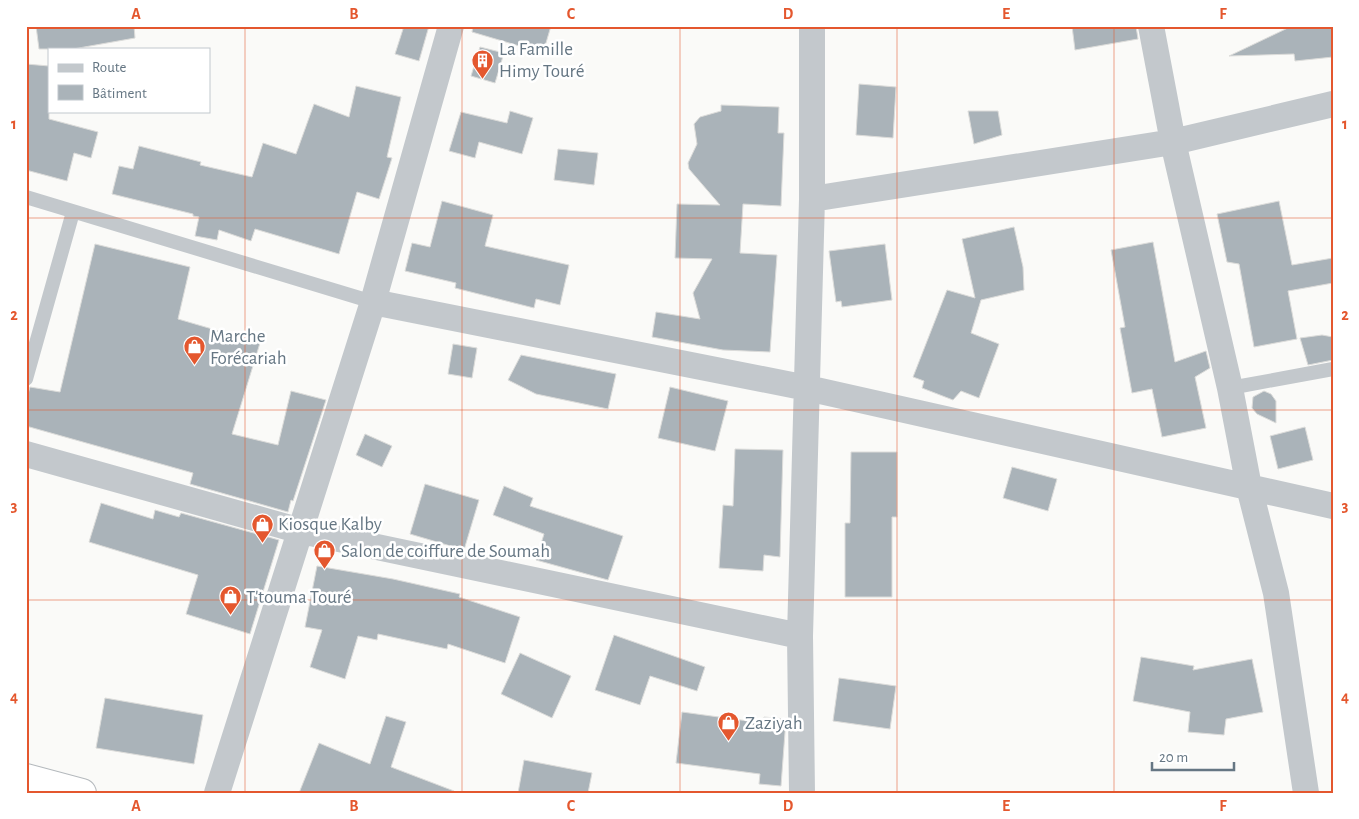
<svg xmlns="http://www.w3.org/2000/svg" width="1359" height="819" viewBox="0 0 1359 819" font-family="'Alegreya Sans',sans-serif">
	<rect width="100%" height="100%" fill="#fafaf8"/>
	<path fill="#aab3b9" stroke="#dcdcda" d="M 36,26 L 134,26 L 135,38 L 73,49 L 39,49 Z
		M 404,26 L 429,26 L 419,61 L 395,54 Z
		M 473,26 L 551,26 L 543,53 L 472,32 Z
		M 1072,26 L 1136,26 L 1138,39 L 1075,50 Z
		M 1292,26 L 1333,26 L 1333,57 L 1295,61 L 1294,54 L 1229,56 Z
		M 480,47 L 504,53 L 495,83 L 471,76 Z
		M 26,64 L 49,66 L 49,119 L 98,132 L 91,158 L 74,153 L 67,181 L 26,170 Z
		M 859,84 L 896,87 L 893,138 L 856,135 Z
		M 356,86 L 401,97 L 387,157 L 392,158 L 379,199 L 357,192 L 339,254 L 255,229 L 251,241 L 219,230 L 217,240 L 195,236 L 199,217 L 193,216 L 193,214 L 112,194 L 119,166 L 133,169 L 139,146 L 201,162 L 200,165 L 252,177 L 263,143 L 296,154 L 314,104 L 349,117 Z
		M 721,105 L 779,107 L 778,133 L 784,133 L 781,206 L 743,204 L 740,253 L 777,255 L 770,352 L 723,350 L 652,337 L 656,312 L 700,319 L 693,293 L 712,259 L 675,258 L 677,204 L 720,205 L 689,169 L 688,163 L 697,144 L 694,124 L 700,117 L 721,111 Z
		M 510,111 L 533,118 L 522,154 L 479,142 L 475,158 L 449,151 L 461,112 L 507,123 Z
		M 968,111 L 998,111 L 1002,135 L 974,144 Z
		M 558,149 L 598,153 L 594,185 L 554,180 Z
		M 442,201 L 493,215 L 485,246 L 569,265 L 560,305 L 536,299 L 534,308 L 455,288 L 456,283 L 405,271 L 412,243 L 430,247 Z
		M 1279,201 L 1292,265 L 1333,258 L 1333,283 L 1288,291 L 1297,339 L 1254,347 L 1239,264 L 1227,262 L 1217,214 Z
		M 1014,227 L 1023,267 L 1024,290 L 981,300 L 971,333 L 999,344 L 979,398 L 961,391 L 953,400 L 922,388 L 924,381 L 913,377 L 947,290 L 975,298 L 962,239 Z
		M 1153,242 L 1175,362 L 1206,351 L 1210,368 L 1195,377 L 1206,428 L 1162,437 L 1152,389 L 1132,393 L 1120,328 L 1125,327 L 1111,250 Z
		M 95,244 L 190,267 L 178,319 L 260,343 L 232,434 L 278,445 L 291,391 L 326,400 L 293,501 L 291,500 L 288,512 L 190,484 L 193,473 L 26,426 L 26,401 L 30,387 L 60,392 Z
		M 885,244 L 892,300 L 842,307 L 841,301 L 836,302 L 829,251 Z
		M 1322,335 L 1333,337 L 1333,360 L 1308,365 L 1300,338 Z
		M 453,344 L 477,348 L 472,378 L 448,374 Z
		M 521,355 L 616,374 L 608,409 L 536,394 L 508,380 Z
		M 670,387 L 728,401 L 715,451 L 658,438 Z
		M 1264,391 L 1271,394 L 1276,401 L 1276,423 L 1257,414 L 1252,408 L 1253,397 Z
		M 1305,427 L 1313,460 L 1278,469 L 1270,436 Z
		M 365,434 L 392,446 L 382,467 L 356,455 Z
		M 735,449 L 783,450 L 780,557 L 764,555 L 763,571 L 719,568 L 723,505 L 733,506 Z
		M 851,452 L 897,452 L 897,517 L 892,517 L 892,597 L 845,597 L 845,523 L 850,523 Z
		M 1012,467 L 1057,479 L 1048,511 L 1003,498 Z
		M 425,484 L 479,500 L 464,550 L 410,534 Z
		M 504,486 L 533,498 L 530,506 L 623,536 L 608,580 L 536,560 L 544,534 L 493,515 Z
		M 101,503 L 153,519 L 155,510 L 179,517 L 181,513 L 279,540 L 250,634 L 186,614 L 198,575 L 89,542 Z
		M 317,566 L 393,579 L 460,594 L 459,597 L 520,617 L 505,663 L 448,644 L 447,649 L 378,634 L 377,640 L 358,636 L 345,679 L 310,667 L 322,630 L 305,627 Z
		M 614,635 L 705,667 L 697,691 L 650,676 L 640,705 L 595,690 Z
		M 520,653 L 571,676 L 552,718 L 501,694 Z
		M 1141,657 L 1194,666 L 1193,670 L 1252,659 L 1263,712 L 1226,719 L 1224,735 L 1188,732 L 1190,712 L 1133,701 Z
		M 839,678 L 896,686 L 890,729 L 833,721 Z
		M 105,698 L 203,715 L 194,764 L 96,748 Z
		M 682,712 L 763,723 L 764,717 L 786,719 L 781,786 L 759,784 L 760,774 L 676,763 Z
		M 386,716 L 406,722 L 391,767 L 454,791 L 454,793 L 299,793 L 319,743 L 370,764 Z
		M 524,760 L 592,773 L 588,793 L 518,793 Z"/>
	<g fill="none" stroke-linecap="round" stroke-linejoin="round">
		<defs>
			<path id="trunk" d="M 26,778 L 82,793"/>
		</defs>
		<use href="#trunk" stroke="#b4b9bd" stroke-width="30"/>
		<path stroke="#c3c8cc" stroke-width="14" d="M 26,197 L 373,302
			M 26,379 L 73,212
			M 1230,388 L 1333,369"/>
		<path stroke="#c3c8cc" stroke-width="26" d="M 1151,26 L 1173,142 L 1230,388 L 1249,487 L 1276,593 L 1306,793
			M 812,199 L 1173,142 L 1333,104
			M 373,302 L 807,388 L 1333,506
			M 26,454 L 301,531 L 800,636
			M 217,793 L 373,302 L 451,26
			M 802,793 L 800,636 L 812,199 L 812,26"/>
		<use href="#trunk" stroke="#fff" stroke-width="28"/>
	</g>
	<path fill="none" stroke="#e4572e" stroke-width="1" stroke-opacity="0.55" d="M 245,26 L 245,793M 462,26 L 462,793M 680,26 L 680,793M 897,26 L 897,793M 1114,26 L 1114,793M 26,218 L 1333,218M 26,410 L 1333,410M 26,600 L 1333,600"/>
	<defs>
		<symbol id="building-pin" viewBox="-11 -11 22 30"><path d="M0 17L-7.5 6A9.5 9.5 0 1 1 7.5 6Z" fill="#e4572e" stroke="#fff"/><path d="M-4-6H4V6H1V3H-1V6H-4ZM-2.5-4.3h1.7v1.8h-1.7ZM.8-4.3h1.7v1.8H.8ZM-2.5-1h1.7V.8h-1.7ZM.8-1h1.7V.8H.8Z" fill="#fff"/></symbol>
		<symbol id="shop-pin" viewBox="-11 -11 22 30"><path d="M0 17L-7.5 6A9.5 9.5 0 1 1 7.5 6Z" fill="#e4572e" stroke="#fff"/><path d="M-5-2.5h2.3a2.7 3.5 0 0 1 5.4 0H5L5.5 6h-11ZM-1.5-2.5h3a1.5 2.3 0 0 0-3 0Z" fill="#fff"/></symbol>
	</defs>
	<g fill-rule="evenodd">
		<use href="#building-pin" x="470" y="48" width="25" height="34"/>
		<use href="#shop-pin" x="182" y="334" width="25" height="34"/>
		<use href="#shop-pin" x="250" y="512" width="25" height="34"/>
		<use href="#shop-pin" x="312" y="538" width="25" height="34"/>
		<use href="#shop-pin" x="218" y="584" width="25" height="34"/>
		<use href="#shop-pin" x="716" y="710" width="25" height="34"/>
	</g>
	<g text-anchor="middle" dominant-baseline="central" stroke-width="5" stroke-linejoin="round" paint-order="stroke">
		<g font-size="19" fill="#657683" stroke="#fff" text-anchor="start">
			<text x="499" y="49">La Famille<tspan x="499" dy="22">Himy Touré</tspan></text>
			<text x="210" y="336">Marche<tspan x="210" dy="22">Forécariah</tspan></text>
			<text x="278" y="524">Kiosque Kalby</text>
			<text x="341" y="551">Salon de coiffure de Soumah</text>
			<text x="246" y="597">T'touma Touré</text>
			<text x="745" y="723">Zaziyah</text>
		</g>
	</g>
	<rect width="1359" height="819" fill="none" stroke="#ffffff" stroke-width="55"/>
	<rect x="48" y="48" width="162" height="65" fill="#ffffff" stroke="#c1c8cd"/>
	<rect x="58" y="64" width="25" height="8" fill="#c3c8cc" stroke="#c1c8cd"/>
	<text x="92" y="72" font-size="15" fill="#657683">Route</text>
	<rect x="58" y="85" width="25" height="15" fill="#aab3b9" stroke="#c1c8cd"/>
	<text x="92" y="98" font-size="15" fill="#657683">Bâtiment</text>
	<path d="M1152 762v8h82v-8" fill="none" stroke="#657683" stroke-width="2.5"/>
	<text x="1159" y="762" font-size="15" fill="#657683" stroke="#ffffff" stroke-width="4" paint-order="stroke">20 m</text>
	<rect x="28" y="28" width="1304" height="764" fill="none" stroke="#e4572e" stroke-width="2"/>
	<g font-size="16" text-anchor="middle" font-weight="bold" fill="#e4572e">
		<text x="136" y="19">A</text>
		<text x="354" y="19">B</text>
		<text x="571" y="19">C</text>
		<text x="788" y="19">D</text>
		<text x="1006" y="19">E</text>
		<text x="1223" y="19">F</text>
		<text x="14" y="129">1</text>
		<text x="1345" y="129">1</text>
		<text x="14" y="320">2</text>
		<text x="1345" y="320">2</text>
		<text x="14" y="511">3</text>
		<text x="1345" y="511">3</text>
		<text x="14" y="702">4</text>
		<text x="1345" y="702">4</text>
		<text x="136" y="811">A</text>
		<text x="354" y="811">B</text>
		<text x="571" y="811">C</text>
		<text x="788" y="811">D</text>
		<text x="1006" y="811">E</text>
		<text x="1223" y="811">F</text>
	</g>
</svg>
